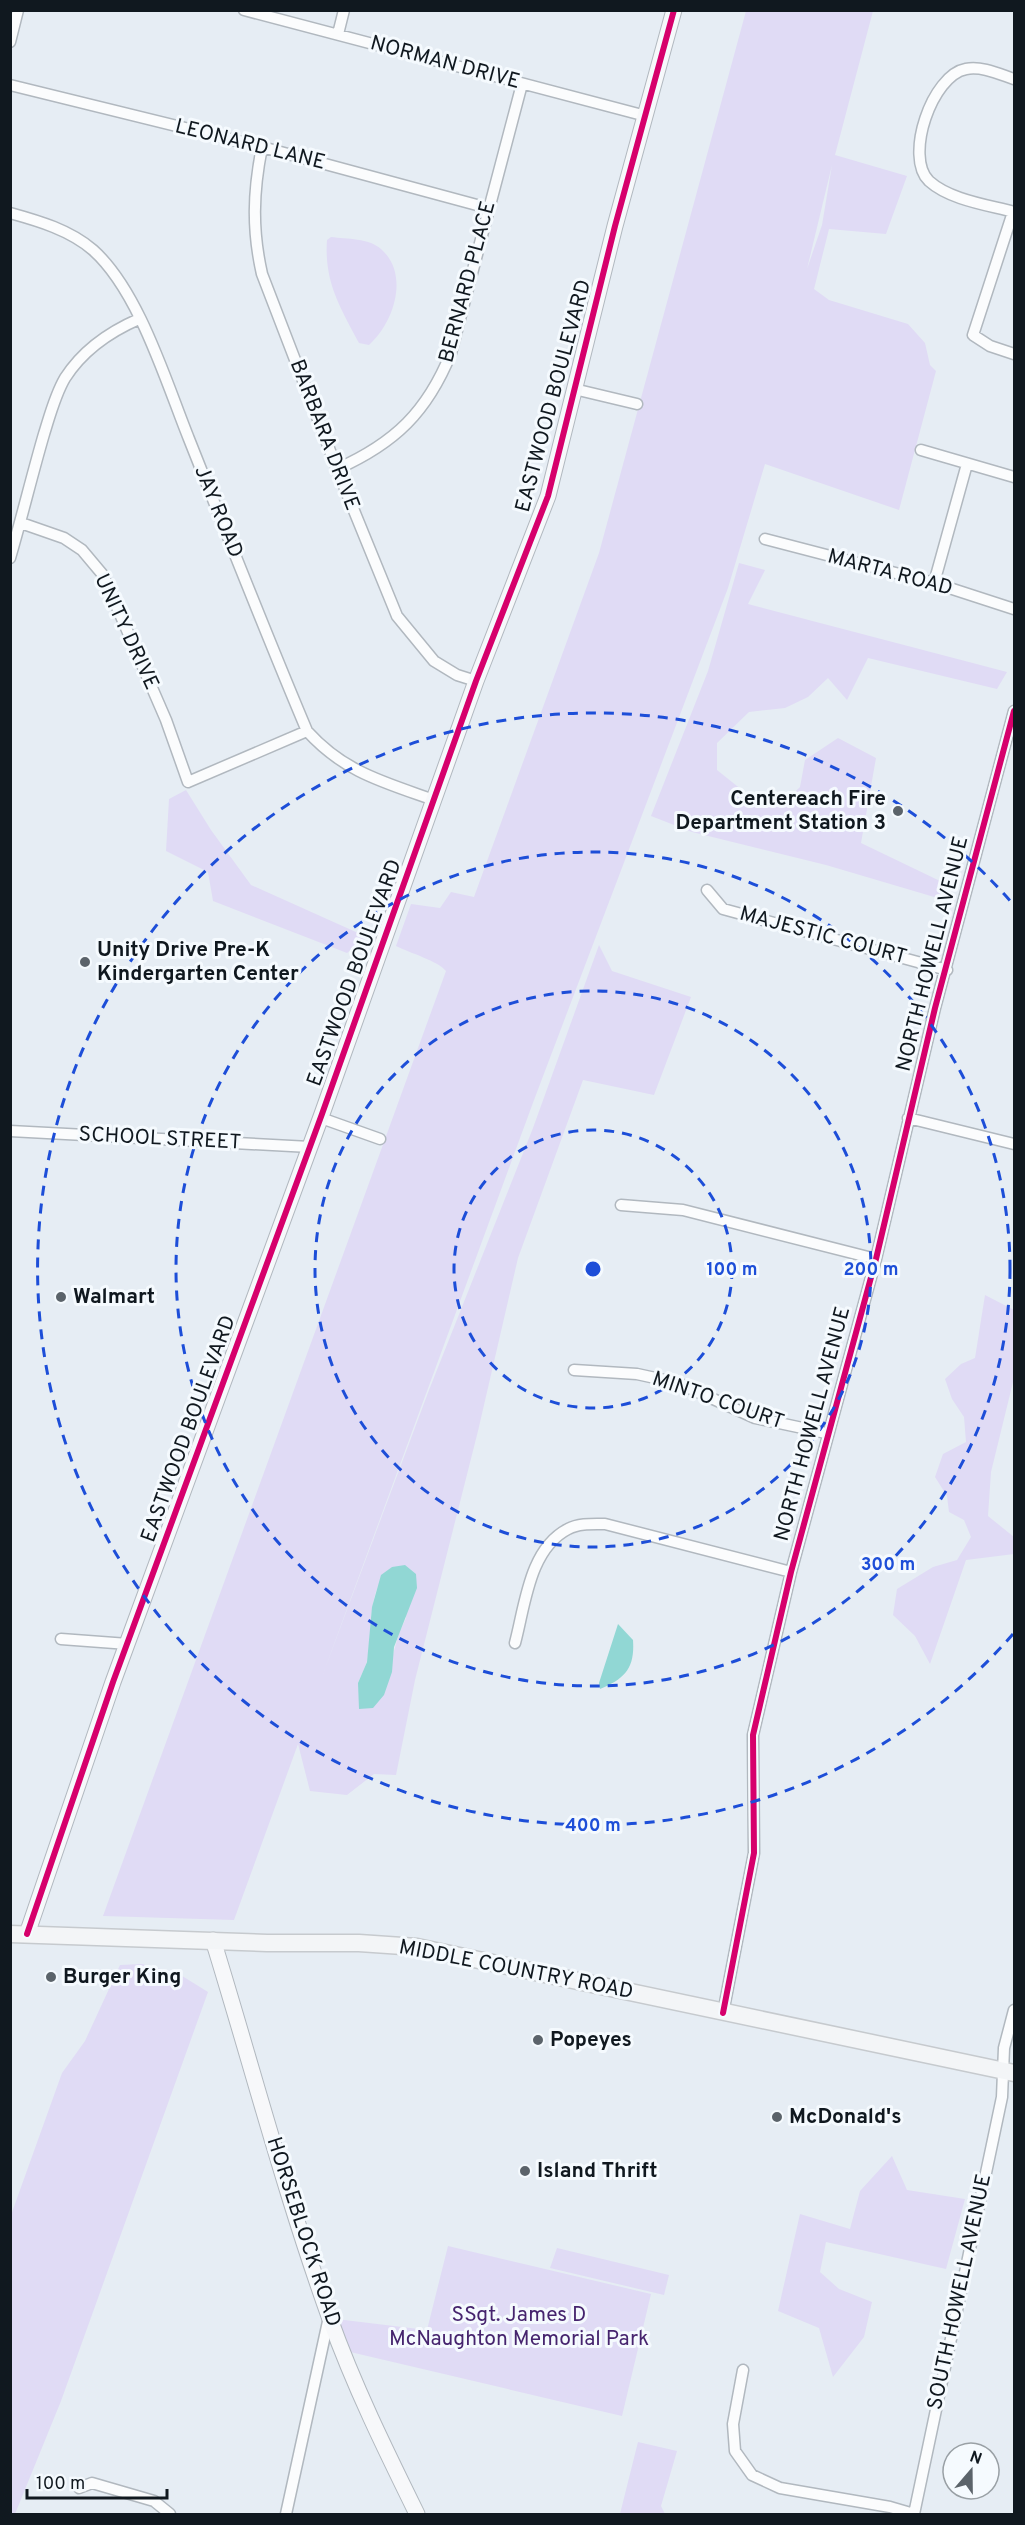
<svg xmlns="http://www.w3.org/2000/svg" width="1025" height="2525" viewBox="0 0 1025 2525" font-family="Overpass,sans-serif">
	<rect width="100%" height="100%" fill="#e6edf4"/>
	<path fill="#e0dbf5" fill-rule="evenodd" d="M 746,11 L 873,11 L 835,155 L 907,176 L 886,234 L 829,229 L 814,289 L 829,300 L 908,324 L 925,343 L 930,365 L 936,371 L 899,510 L 765,464 L 728,588 L 534,1100 L 323,1674 L 429,1390 L 533,1128 L 599,945 L 612,971 L 691,997 L 654,1095 L 583,1080 L 518,1258 L 478,1431 L 415,1680 L 396,1775 L 374,1774 L 347,1795 L 310,1791 L 298,1744 L 234,1920 L 103,1916 L 446,971 C 438,961 410,953 396,946 L 411,904 L 440,908 L 451,892 L 474,897 L 599,553 ZM 832,165 L 822,225 L 807,269 ZM 392,1567 L 406,1618 L 399,1633 L 392,1658 L 358,1683 C 361,1676 365,1668 367,1661 C 373,1631 366,1588 392,1567 Z
		M 331,237 C 347,239 369,238 381,249 C 410,274 394,323 369,345 L 359,343 C 340,307 324,282 327,240 Z
		M 739,563 L 765,570 L 748,604 L 1007,672 L 997,689 L 868,658 L 847,700 L 828,678 L 808,697 L 785,708 L 749,712 L 717,743 L 717,770 L 757,802 L 782,804 L 800,787 L 805,760 L 838,738 L 876,758 L 861,843 L 940,881 L 941,899 L 826,865 L 692,832 L 651,816 L 708,671 Z
		M 186,790 L 211,830 L 251,885 L 367,937 L 347,953 L 213,901 L 208,872 L 166,851 L 169,799 Z
		M 985,1295 L 1014,1310 L 1014,1378 L 991,1472 L 988,1516 L 1014,1537 L 1014,1554 L 966,1560 L 930,1664 L 915,1636 L 893,1615 L 897,1589 L 933,1567 L 957,1560 L 971,1537 L 964,1520 L 949,1512 L 947,1496 L 935,1477 L 943,1454 L 966,1442 L 964,1417 L 952,1399 L 945,1379 L 961,1364 L 975,1358 Z
		M 142,1964 L 179,1974 L 208,1992 L 61,2401 L 15,2514 L 11,2514 L 11,2215 L 62,2073 L 85,2041 L 120,1965 Z
		M 892,2156 L 907,2190 L 965,2199 L 946,2269 L 826,2242 L 820,2272 L 839,2289 L 872,2302 L 864,2337 L 833,2377 L 819,2328 L 778,2311 L 800,2214 L 850,2229 L 860,2191 Z
		M 448,2246 L 651,2294 L 622,2416 L 346,2351 L 336,2319 L 427,2330 Z
		M 557,2248 L 669,2275 L 664,2295 L 550,2268 Z
		M 638,2442 L 677,2451 L 661,2506 L 665,2514 L 620,2514 Z"/>
	<path fill="#91d7d4" d="M 405,1565 L 416,1574 L 417,1588 L 394,1647 L 392,1672 L 384,1695 L 373,1708 L 359,1709 L 358,1683 L 367,1662 L 372,1607 L 381,1575 L 392,1567 Z
		M 618,1624 L 633,1640 C 635,1668 625,1679 600,1689 L 599,1683 Z"/>
	<g fill="none" stroke-linecap="round" stroke-linejoin="round">
		<defs>
			<path id="street" d="M 244,10 L 646,116
				M 338,34 L 344,10
				M 10,42 L 18,10
				M 1014,79 C 999,74 982,66 966,69 C 932,75 904,157 929,181 C 950,200 988,205 1014,212
				M 10,85 L 262,147 L 488,208
				M 262,147 C 253,192 252,230 262,274 L 337,469 L 397,616 L 434,661 L 457,675 L 476,681
				M 1013,212 L 973,335 L 990,346 L 1014,354
				M 10,213 C 39,221 70,230 93,250 C 139,291 166,382 189,439 C 228,537 266,634 307,731 C 344,772 383,782 434,800
				M 574,389 L 637,404
				M 921,450 L 1014,477
				M 337,469 C 395,443 427,412 451,353 L 522,84
				M 21,523 L 64,538 L 82,550 L 103,575 L 166,720 L 188,782 L 307,731
				M 765,539 L 934,583 L 1014,609
				M 10,558 C 22,517 32,475 44,434 C 50,415 55,395 65,378 C 83,350 109,332 139,319
				M 934,583 L 967,464
				M 707,890 L 723,909 L 947,970
				M 321,1118 L 380,1139
				M 908,1118 L 1014,1144
				M 10,1131 L 310,1147
				M 621,1205 L 683,1210 L 876,1259
				M 574,1370 L 637,1374 L 678,1383 L 755,1418 L 826,1433
				M 61,1639 L 128,1644
				M 515,1643 C 525,1606 529,1549 568,1529 C 579,1523 593,1524 605,1524 L 791,1572
				M 723,2013 L 754,1853 L 753,1735 L 791,1572 L 876,1259 L 935,1008 L 1014,711
				M 743,2370 L 733,2424 L 735,2451 L 752,2475 L 780,2488 L 890,2507 L 914,2514
				M 79,2488 L 92,2483 L 154,2501 L 170,2514
				M 286,2514 L 329,2317
				M 914,2514 L 1002,2097 L 1004,2048 L 1014,2010"/>
			<path id="secondary" d="M 27,1934 L 113,1682 L 322,1114 L 476,681 L 548,496 L 615,226 L 674,10
				M 213,1940 C 252,2066 285,2194 330,2319 C 354,2386 386,2451 417,2514"/>
			<path id="primary" d="M 10,1934 L 267,1943 L 359,1943 L 417,1947 L 1014,2073"/>
		</defs>
		<use href="#street" stroke="#b1b8bf" stroke-width="13"/>
		<use href="#secondary" stroke="#b1b8bf" stroke-width="17"/>
		<use href="#primary" stroke="#c6cace" stroke-width="19"/>
		<use href="#street" stroke="#fbfcfd" stroke-width="10"/>
		<use href="#secondary" stroke="#f7f8fa" stroke-width="15"/>
		<use href="#primary" stroke="#f3f5f7" stroke-width="16"/>
		<defs>
			<path id="cycleway" d="M 27,1934 L 113,1682 L 322,1114 L 476,681 L 548,496 L 615,226 L 674,10
				M 723,2013 L 754,1853 L 753,1735 L 791,1572 L 876,1259 L 935,1008 L 1014,711"/>
		</defs>
		<use href="#cycleway" stroke="#f5fafe" stroke-width="10"/>
		<use href="#cycleway" stroke="#d6006c" stroke-width="6"/>
	</g>
	<g fill="none" stroke="#1d4ed8" stroke-width="3" stroke-dasharray="10 8">
		<circle cx="593" cy="1269" r="139"/>
		<circle cx="593" cy="1269" r="278"/>
		<circle cx="593" cy="1269" r="417"/>
		<path d="M1013 1634A556 556 0 1 1 1013 904"/>
	</g>
	<g fill="#5b636a" stroke="#f5fafe" stroke-width="2">
		<circle cx="898" cy="811" r="6"/>
		<circle cx="85" cy="962" r="6"/>
		<circle cx="61" cy="1297" r="6"/>
		<circle cx="51" cy="1977" r="6"/>
		<circle cx="538" cy="2040" r="6"/>
		<circle cx="777" cy="2117" r="6"/>
		<circle cx="525" cy="2171" r="6"/>
	</g>
	<g text-anchor="middle" dominant-baseline="central" stroke-width="6" stroke-linejoin="round" paint-order="stroke">
		<g font-size="21" fill="#10181f" stroke="#f5fafe">
			<text transform="translate(445 63) rotate(15)">NORMAN DRIVE</text>
			<text transform="translate(250 145) rotate(14)">LEONARD LANE</text>
			<text transform="translate(468 282) rotate(-75)">BERNARD PLACE</text>
			<text transform="translate(554 396) rotate(-75)">EASTWOOD BOULEVARD</text>
			<text transform="translate(324 435) rotate(69)">BARBARA DRIVE</text>
			<text transform="translate(218 512) rotate(68)">JAY ROAD</text>
			<text transform="translate(890 573) rotate(15)">MARTA ROAD</text>
			<text transform="translate(126 632) rotate(65)">UNITY DRIVE</text>
			<text transform="translate(823 936) rotate(15)">MAJESTIC COURT</text>
			<text transform="translate(933 954) rotate(-76)">NORTH HOWELL AVENUE</text>
			<text transform="translate(355 973) rotate(-70)">EASTWOOD BOULEVARD</text>
			<text transform="translate(160 1139) rotate(3)">SCHOOL STREET</text>
			<text transform="translate(718 1401) rotate(19)">MINTO COURT</text>
			<text transform="translate(813 1424) rotate(-75)">NORTH HOWELL AVENUE</text>
			<text transform="translate(189 1429) rotate(-70)">EASTWOOD BOULEVARD</text>
			<text transform="translate(516 1970) rotate(11)">MIDDLE COUNTRY ROAD</text>
			<text transform="translate(303 2232) rotate(72)">HORSEBLOCK ROAD</text>
			<text transform="translate(960 2292) rotate(-78)">SOUTH HOWELL AVENUE</text>
		</g>
		<g font-size="21" font-weight="bold" fill="#10181f" stroke="#f5fafe" text-anchor="start">
			<text x="886" y="799" text-anchor="end">Centereach Fire<tspan x="886" dy="24">Department Station 3</tspan></text>
			<text x="97" y="950">Unity Drive Pre-K<tspan x="97" dy="24">Kindergarten Center</tspan></text>
			<text x="73" y="1297">Walmart</text>
			<text x="63" y="1977">Burger King</text>
			<text x="550" y="2040">Popeyes</text>
			<text x="789" y="2117">McDonald's</text>
			<text x="537" y="2171">Island Thrift</text>
		</g>
		<g font-size="21" fill="#46246e" stroke="#f5fafe">
			<text x="519" y="2315">SSgt. James D<tspan x="519" dy="24">McNaughton Memorial Park</tspan></text>
		</g>
	</g>
	<circle cx="593" cy="1269" r="9" fill="#1d4ed8" stroke="#f5fafe" stroke-width="3"/>
	<g font-size="18" text-anchor="middle" font-weight="bold" fill="#1d4ed8" stroke="#f5fafe" stroke-width="6" stroke-linejoin="round" paint-order="stroke">
		<text x="732" y="1275">100 m</text>
		<text x="871" y="1275">200 m</text>
		<text x="888" y="1570">300 m</text>
		<text x="593" y="1831">400 m</text>
	</g>
	<rect width="1025" height="2525" fill="none" stroke="#10181f" stroke-width="24"/>
	<g transform="translate(971 2471) rotate(20)"><circle r="28" fill="#f5fafe" stroke="#99a0a5" stroke-width="1.5"/>
	<path d="M0-4.5L10 22L0 15L-10 22Z" fill="#5b636a"/>
	<text y="-9" font-size="16" font-weight="bold" text-anchor="middle" fill="#10181f">N</text>
	</g>
	<path d="M27 2489v9h140v-9" fill="none" stroke="#10181f" stroke-width="3"/>
	<text x="36" y="2489" font-size="18" fill="#10181f" stroke="#f5fafe" stroke-width="4.5" paint-order="stroke">100 m</text>
</svg>
